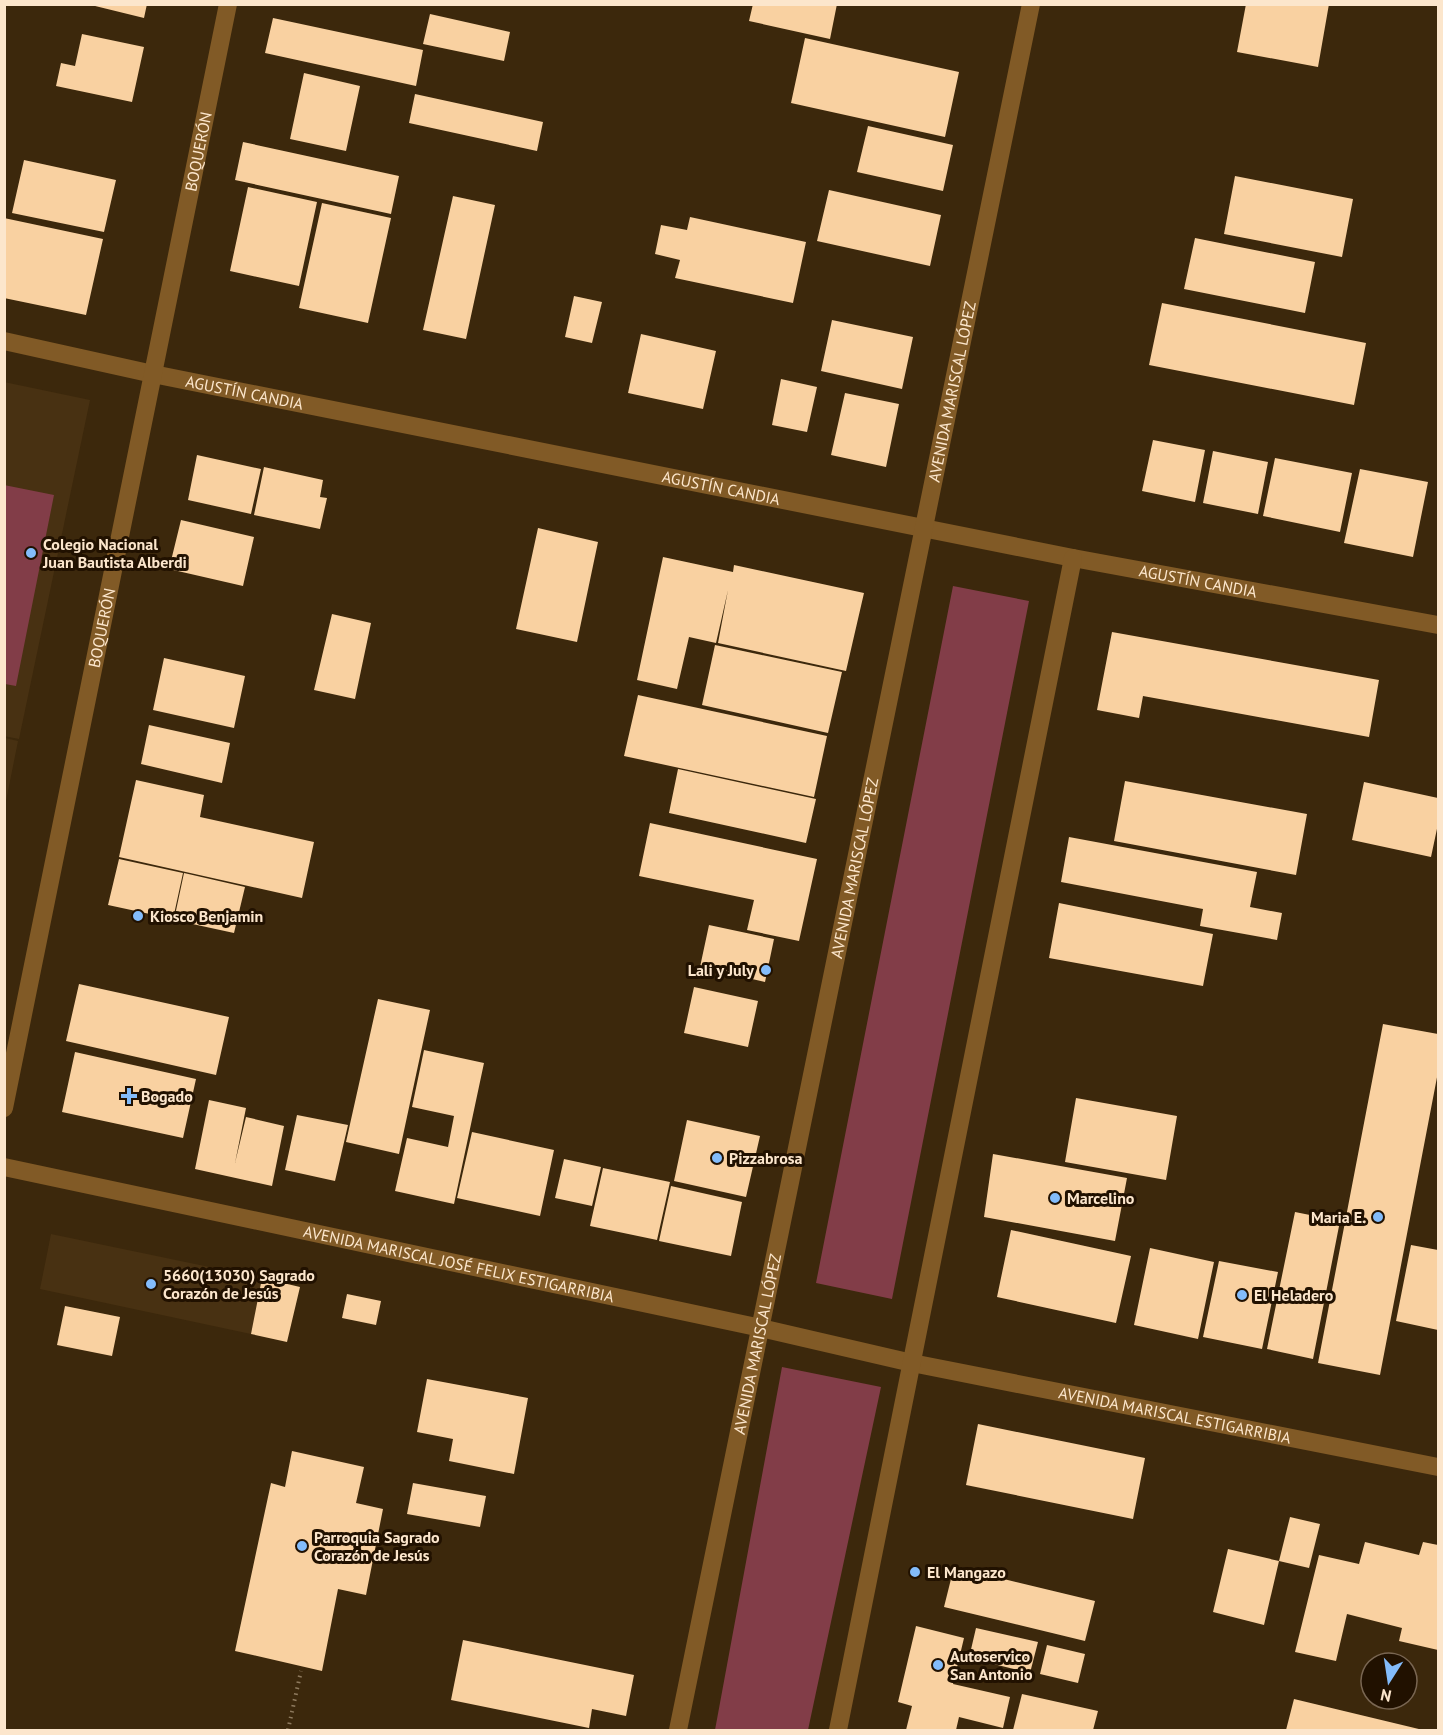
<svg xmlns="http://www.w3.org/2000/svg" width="1443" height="1735" viewBox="0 0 1443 1735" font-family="'PT Sans',sans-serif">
	<rect width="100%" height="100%" fill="#3c280c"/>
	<path fill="#483112" d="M 4,382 L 90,400 L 19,739 L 4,736 Z
		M 5,738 L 18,741 L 5,806 L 4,738 Z
		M 51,1234 L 262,1278 L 251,1334 L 40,1289 Z"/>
	<path fill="#823d48" d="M 4,485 L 54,495 L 16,686 L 5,684 Z
		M 953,586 L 1029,601 L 892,1299 L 816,1283 Z
		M 782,1367 L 881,1387 L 808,1730 L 715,1730 Z"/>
	<path fill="#f9d1a1" d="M 87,4 L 147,4 L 144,18 Z
		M 753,4 L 837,4 L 830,39 L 749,21 Z
		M 1246,4 L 1329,4 L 1318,67 L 1237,52 Z
		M 430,14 L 510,32 L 504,61 L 423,44 Z
		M 273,18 L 423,50 L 416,86 L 265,53 Z
		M 82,34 L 144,47 L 132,102 L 56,86 L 61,63 L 75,66 Z
		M 805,38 L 959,72 L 945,137 L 791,103 Z
		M 304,73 L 360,86 L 346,151 L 290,139 Z
		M 415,94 L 543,122 L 537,151 L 409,123 Z
		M 868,126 L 953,145 L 943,191 L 857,172 Z
		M 243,142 L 399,176 L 391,214 L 235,180 Z
		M 24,160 L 116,180 L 104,232 L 12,213 Z
		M 1235,176 L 1353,199 L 1342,257 L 1224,234 Z
		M 248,187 L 317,202 L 299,286 L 230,271 Z
		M 829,190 L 941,215 L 930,266 L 817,241 Z
		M 453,196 L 495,205 L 466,339 L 423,330 Z
		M 322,203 L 391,218 L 368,323 L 299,308 Z
		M 690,217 L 806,242 L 793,303 L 675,278 L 680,260 L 655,254 L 661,225 L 687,230 Z
		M 4,218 L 103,239 L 86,315 L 4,298 Z
		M 1195,238 L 1315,262 L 1305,313 L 1184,289 Z
		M 574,296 L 602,302 L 592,343 L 565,337 Z
		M 1162,303 L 1366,343 L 1354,405 L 1149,365 Z
		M 832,320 L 913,337 L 902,389 L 821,371 Z
		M 641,334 L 716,351 L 703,409 L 628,393 Z
		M 781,379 L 817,387 L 807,432 L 772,425 Z
		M 845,393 L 899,404 L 886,467 L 831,455 Z
		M 1153,440 L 1205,450 L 1195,502 L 1142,491 Z
		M 1213,451 L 1268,462 L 1258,514 L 1203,503 Z
		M 197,455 L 261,469 L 251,514 L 188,500 Z
		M 1275,458 L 1352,473 L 1340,532 L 1263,516 Z
		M 264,467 L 323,480 L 320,497 L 327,498 L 320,529 L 254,515 Z
		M 1360,469 L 1428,482 L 1413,557 L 1344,543 Z
		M 181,520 L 254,537 L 243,586 L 169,569 Z
		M 538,528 L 598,542 L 577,642 L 516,629 Z
		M 663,557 L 733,572 L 734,565 L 864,593 L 846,671 L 718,643 L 728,590 L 716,643 L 689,637 L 677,689 L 637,680 Z
		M 332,614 L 371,623 L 355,699 L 314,690 Z
		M 1112,632 L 1379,680 L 1369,737 L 1143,696 L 1139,718 L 1097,710 Z
		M 715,645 L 842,672 L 828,733 L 702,705 Z
		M 164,658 L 245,676 L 234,728 L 153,710 Z
		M 638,695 L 827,736 L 814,797 L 624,756 Z
		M 149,725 L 230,743 L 222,783 L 141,764 Z
		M 678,769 L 816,799 L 806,843 L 669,813 Z
		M 136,780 L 204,795 L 200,817 L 314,842 L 302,898 L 119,857 Z
		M 1125,781 L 1307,814 L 1296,875 L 1114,841 Z
		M 1364,782 L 1438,798 L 1438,824 L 1431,857 L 1352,840 Z
		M 650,823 L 817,859 L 799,941 L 747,930 L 754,900 L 639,876 Z
		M 1069,837 L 1257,872 L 1250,907 L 1282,913 L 1277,940 L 1200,926 L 1203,909 L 1061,882 Z
		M 119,859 L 183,873 L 173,919 L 108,905 Z
		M 184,873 L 245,887 L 234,933 L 174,920 Z
		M 1059,903 L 1213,934 L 1203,986 L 1049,958 Z
		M 709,925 L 774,939 L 765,982 L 700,967 Z
		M 79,984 L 229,1017 L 216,1075 L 66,1041 Z
		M 694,987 L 758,1001 L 748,1047 L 684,1033 Z
		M 378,999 L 430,1010 L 399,1154 L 346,1142 Z
		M 1383,1024 L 1438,1034 L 1438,1072 L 1380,1375 L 1318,1363 Z
		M 424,1050 L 484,1063 L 454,1204 L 395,1191 L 407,1138 L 448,1147 L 454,1116 L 412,1107 Z
		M 75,1052 L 196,1079 L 183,1138 L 62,1112 Z
		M 1076,1098 L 1177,1116 L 1166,1180 L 1065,1162 Z
		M 209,1100 L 246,1108 L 235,1163 L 246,1117 L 284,1126 L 272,1186 L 195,1169 Z
		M 297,1115 L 348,1125 L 335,1181 L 285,1170 Z
		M 687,1120 L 760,1136 L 746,1197 L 674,1181 Z
		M 472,1132 L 554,1150 L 540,1216 L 457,1198 Z
		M 993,1154 L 1127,1178 L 1115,1241 L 984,1217 Z
		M 564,1159 L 601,1167 L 592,1206 L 555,1198 Z
		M 603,1168 L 670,1182 L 657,1240 L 590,1226 Z
		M 671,1186 L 742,1202 L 731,1256 L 659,1241 Z
		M 1295,1212 L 1340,1221 L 1313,1359 L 1267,1349 Z
		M 1011,1230 L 1131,1256 L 1116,1323 L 997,1297 Z
		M 1411,1245 L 1438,1250 L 1438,1330 L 1396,1321 Z
		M 1150,1248 L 1214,1262 L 1198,1339 L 1134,1325 Z
		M 1219,1261 L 1278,1272 L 1262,1349 L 1203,1337 Z
		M 262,1278 L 300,1287 L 287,1342 L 251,1334 Z
		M 347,1294 L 381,1301 L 376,1325 L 342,1318 Z
		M 65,1306 L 120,1317 L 112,1356 L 57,1345 Z
		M 427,1379 L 528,1398 L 514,1474 L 449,1461 L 453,1439 L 417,1432 Z
		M 978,1424 L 1145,1458 L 1133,1519 L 966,1485 Z
		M 292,1451 L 364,1467 L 356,1503 L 383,1509 L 366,1595 L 338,1589 L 322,1671 L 235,1651 L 271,1483 L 285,1487 Z
		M 413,1483 L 486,1496 L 480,1527 L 407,1514 Z
		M 1290,1517 L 1320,1524 L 1309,1568 L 1279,1561 Z
		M 1365,1542 L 1419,1555 L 1423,1542 L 1438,1545 L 1438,1650 L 1399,1641 L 1402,1628 L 1347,1614 L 1336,1661 L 1295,1652 L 1319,1555 L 1359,1564 Z
		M 1228,1549 L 1279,1561 L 1264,1625 L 1213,1612 Z
		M 954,1567 L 1095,1601 L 1085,1641 L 944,1607 Z
		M 916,1626 L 964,1638 L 953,1684 L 1010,1697 L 1003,1728 L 959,1717 L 956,1730 L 906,1730 L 912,1706 L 898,1702 Z
		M 976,1628 L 1038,1642 L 1030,1673 L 969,1658 Z
		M 463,1640 L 634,1675 L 626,1716 L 592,1709 L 589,1728 L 451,1700 Z
		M 1047,1645 L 1085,1654 L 1078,1683 L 1040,1674 Z
		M 1022,1694 L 1098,1711 L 1093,1730 L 1013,1730 Z
		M 1294,1699 L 1423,1730 L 1286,1730 Z"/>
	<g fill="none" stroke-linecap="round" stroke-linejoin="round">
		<path stroke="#8e7a5e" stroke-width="4" stroke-dasharray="1.5 4.5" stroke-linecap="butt" d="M 288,1730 L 301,1671"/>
		<g stroke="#815a26" stroke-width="18">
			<path id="s1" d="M 4,341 L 153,374 L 1073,558 L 1438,625"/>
			<path id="s2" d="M 4,1108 L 228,4"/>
			<path id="s3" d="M 912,1363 L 1438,1467"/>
		</g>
		<g stroke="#815a26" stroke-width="18">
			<path id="s4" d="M 4,1167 L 761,1328 L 912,1363"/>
			<path id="s5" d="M 678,1730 L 1031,4"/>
			<path d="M 838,1730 L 1073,558"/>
		</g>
	</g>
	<g fill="#83bcfb" stroke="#211100" stroke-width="2">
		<circle cx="31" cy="553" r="6"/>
		<circle cx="138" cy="916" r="6"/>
		<circle cx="766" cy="970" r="6"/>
		<path d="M126 1087h6v6h6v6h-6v6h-6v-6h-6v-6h6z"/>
		<circle cx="717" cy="1158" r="6"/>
		<circle cx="1055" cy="1198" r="6"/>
		<circle cx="1378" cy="1217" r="6"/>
		<circle cx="151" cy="1284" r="6"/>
		<circle cx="1242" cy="1295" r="6"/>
		<circle cx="302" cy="1546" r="6"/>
		<circle cx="915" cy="1572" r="6"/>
		<circle cx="938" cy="1665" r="6"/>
	</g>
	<g text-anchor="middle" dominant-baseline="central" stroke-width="6" stroke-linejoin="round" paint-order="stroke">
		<g font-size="16" fill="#fce6cc" stroke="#211100">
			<text stroke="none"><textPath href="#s2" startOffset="976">BOQUERÓN</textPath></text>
			<text stroke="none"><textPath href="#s5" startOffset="1366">AVENIDA MARISCAL LÓPEZ</textPath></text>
			<text stroke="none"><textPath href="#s1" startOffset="246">AGUSTÍN CANDIA</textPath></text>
			<text stroke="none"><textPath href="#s1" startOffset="732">AGUSTÍN CANDIA</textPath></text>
			<text stroke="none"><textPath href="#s1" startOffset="1218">AGUSTÍN CANDIA</textPath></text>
			<text stroke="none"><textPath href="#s2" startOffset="490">BOQUERÓN</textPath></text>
			<text stroke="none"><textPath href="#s5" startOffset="880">AVENIDA MARISCAL LÓPEZ</textPath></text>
			<text stroke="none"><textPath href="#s4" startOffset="465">AVENIDA MARISCAL JOSÉ FELIX ESTIGARRIBIA</textPath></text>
			<text stroke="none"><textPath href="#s5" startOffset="394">AVENIDA MARISCAL LÓPEZ</textPath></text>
			<text stroke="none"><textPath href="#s3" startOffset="268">AVENIDA MARISCAL ESTIGARRIBIA</textPath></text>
		</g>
		<g font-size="16" font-weight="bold" fill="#fce6cc" stroke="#211100" text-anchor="start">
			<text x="43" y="544">Colegio Nacional<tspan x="43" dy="18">Juan Bautista Alberdi</tspan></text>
			<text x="150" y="916">Kiosco Benjamin</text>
			<text x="754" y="970" text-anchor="end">Lali y July</text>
			<text x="141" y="1096">Bogado</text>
			<text x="729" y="1158">Pizzabrosa</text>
			<text x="1067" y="1198">Marcelino</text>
			<text x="1366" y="1217" text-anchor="end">Maria E.</text>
			<text x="163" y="1275">5660(13030) Sagrado<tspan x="163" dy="18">Corazón de Jesús</tspan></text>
			<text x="1254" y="1295">El Heladero</text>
			<text x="314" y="1537">Parroquia Sagrado<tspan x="314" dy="18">Corazón de Jesús</tspan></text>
			<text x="927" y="1572">El Mangazo</text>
			<text x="950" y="1656">Autoservico<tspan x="950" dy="18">San Antonio</tspan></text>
		</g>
	</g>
	<rect width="1443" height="1735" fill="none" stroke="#fce6cc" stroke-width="12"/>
	<g transform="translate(1389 1681) rotate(192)"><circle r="28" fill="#211100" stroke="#796652" stroke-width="1.5"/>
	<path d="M0-4.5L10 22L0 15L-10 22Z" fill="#83bcfb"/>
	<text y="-9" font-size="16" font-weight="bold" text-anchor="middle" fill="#fce6cc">N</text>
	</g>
</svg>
